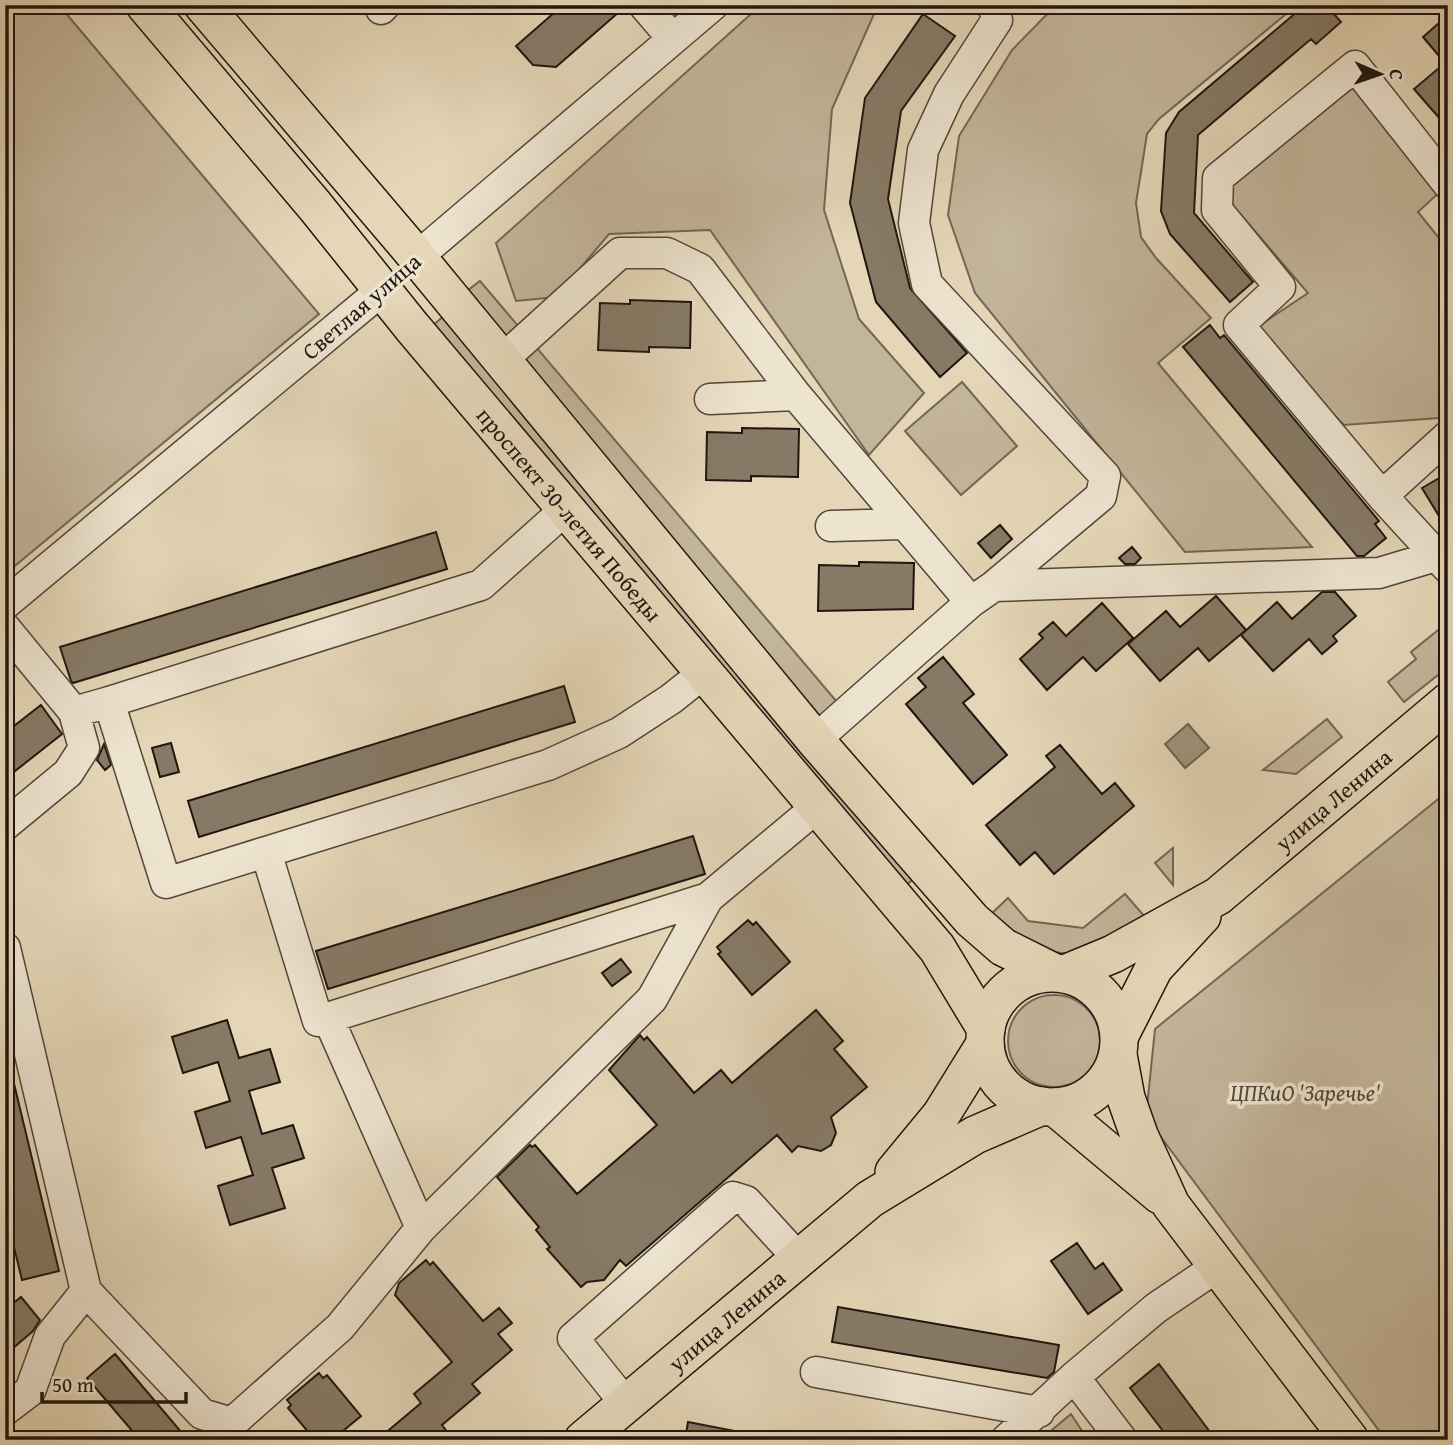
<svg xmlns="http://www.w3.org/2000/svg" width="1453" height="1445" viewBox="0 0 1453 1445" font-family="'Gentium Book Plus',serif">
	<rect width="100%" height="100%" fill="#e4d6b7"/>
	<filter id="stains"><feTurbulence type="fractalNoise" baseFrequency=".00286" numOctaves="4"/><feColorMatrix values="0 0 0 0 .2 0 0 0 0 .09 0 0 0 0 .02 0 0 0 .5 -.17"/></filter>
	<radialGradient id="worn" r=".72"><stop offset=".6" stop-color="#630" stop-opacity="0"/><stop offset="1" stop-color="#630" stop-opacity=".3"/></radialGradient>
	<path fill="#c3b59a" stroke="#726654" stroke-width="2" d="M 5,5 L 59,5 L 319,314 L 5,574 Z
		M 761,5 L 878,5 L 832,109 L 824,210 L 859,319 L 924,393 L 869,455 L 710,230 L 609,234 L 556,297 L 516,301 L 496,243 Z
		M 1056,5 L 1297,5 L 1159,119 L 1147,134 L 1136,203 L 1141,237 L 1156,258 L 1211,318 L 1158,363 L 1312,547 L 1185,552 L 975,293 L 948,215 L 959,136 L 1012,50 Z
		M 1354,78 L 1444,188 L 1418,212 L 1448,249 L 1448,411 L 1439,418 L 1344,425 L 1251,331 L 1308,293 L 1230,202 L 1230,184 Z
		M 480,281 L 837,702 L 813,723 L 458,298 Z
		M 445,315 L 917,876 L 904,887 L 431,327 Z
		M 962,382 L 1017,446 L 961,495 L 905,431 Z
		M 1448,622 L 1448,667 L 1404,702 L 1388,682 L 1416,659 L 1411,652 Z
		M 1327,719 L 1342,737 L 1296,774 L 1263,770 Z
		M 1448,791 L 1448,1440 L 1386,1440 L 1146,1117 L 1155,1029 Z
		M 1173,848 L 1173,885 L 1155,863 Z
		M 1125,894 L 1152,925 L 1090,953 L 1061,953 L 1031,947 L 989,916 L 1008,898 L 1028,921 L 1083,928 Z
		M1008 1041a46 46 0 1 1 92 0a46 46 0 1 1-92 0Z
		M 1071,1414 L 1088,1440 L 1040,1440 Z"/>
	<path fill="#a1957e" stroke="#6d6252" stroke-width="2" d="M 1188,724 L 1209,748 L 1185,768 L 1165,744 Z"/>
	<path fill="#867a66" stroke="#20160f" stroke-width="2" d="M 563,5 L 627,5 L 556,67 L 533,65 L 516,46 Z
		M 1305,5 L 1326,5 L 1341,22 L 1316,44 L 1311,39 L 1198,135 L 1194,213 L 1253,282 L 1230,302 L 1170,234 L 1161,211 L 1166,133 L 1179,112 Z
		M 923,14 L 955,36 L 901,111 L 888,199 L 910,288 L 967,353 L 940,377 L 876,302 L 850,203 L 865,98 Z
		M 1448,15 L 1448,128 L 1414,89 L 1445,63 L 1423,37 Z
		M 630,300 L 691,302 L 690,348 L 649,347 L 649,352 L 598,350 L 600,303 L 630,304 Z
		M 1210,325 L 1220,338 L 1224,335 L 1379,521 L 1375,524 L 1386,538 L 1364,556 L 1357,556 L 1183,347 Z
		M 742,428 L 799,429 L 798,477 L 751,476 L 751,481 L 706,480 L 707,432 L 742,433 Z
		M 1448,473 L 1448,531 L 1422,488 Z
		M 1000,525 L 1012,539 L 991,558 L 978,543 Z
		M 436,532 L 447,569 L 73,683 L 71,681 L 60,647 Z
		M 1132,547 L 1141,558 L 1135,564 L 1125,564 L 1119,558 Z
		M 859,562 L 914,563 L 913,609 L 818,611 L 819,565 L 859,566 Z
		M 1322,592 L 1335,592 L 1356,616 L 1333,636 L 1337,641 L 1322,654 L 1309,639 L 1273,671 L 1241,635 L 1277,602 L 1292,619 Z
		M 1216,596 L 1246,630 L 1209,661 L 1198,648 L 1160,681 L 1128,644 L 1166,611 L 1180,627 Z
		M 1102,603 L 1133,638 L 1096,671 L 1083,657 L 1047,690 L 1020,659 L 1043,638 L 1039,634 L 1053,622 L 1066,636 Z
		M 943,657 L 974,694 L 963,703 L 1007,755 L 973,784 L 906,704 L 926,687 L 918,678 Z
		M 564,686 L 575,722 L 199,837 L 188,801 Z
		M 41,705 L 62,734 L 5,779 L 5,733 Z
		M 171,743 L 179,772 L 160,777 L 152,748 Z
		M 104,744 L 111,765 L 105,770 L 97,760 Z
		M 1060,745 L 1102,794 L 1115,783 L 1134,806 L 1054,874 L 1035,852 L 1020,865 L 986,825 L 1055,767 L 1046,756 Z
		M 693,836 L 705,874 L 328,989 L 316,951 Z
		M 748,920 L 753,925 L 756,922 L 790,962 L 752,995 L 718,954 L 721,952 L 717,947 Z
		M 621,959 L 631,972 L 612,986 L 602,973 Z
		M 816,1010 L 843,1041 L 834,1049 L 867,1087 L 831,1117 L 836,1133 L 831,1145 L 821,1151 L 798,1146 L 792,1152 L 777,1135 L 626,1266 L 620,1260 L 604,1280 L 587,1282 L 581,1287 L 547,1249 L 550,1247 L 536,1230 L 539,1227 L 497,1177 L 530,1145 L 532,1147 L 535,1145 L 577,1194 L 657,1125 L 609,1070 L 640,1035 L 644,1040 L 647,1037 L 694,1093 L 721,1070 L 732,1083 Z
		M 227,1020 L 239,1058 L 270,1049 L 280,1082 L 249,1091 L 262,1134 L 293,1125 L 304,1158 L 272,1168 L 285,1208 L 230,1225 L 218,1186 L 253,1175 L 241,1137 L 206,1148 L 195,1112 L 230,1101 L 218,1062 L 183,1073 L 172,1037 Z
		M 5,1071 L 11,1071 L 59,1271 L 22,1280 L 5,1210 Z
		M 1077,1243 L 1095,1269 L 1103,1263 L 1122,1290 L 1088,1314 L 1051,1261 Z
		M 426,1260 L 430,1265 L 433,1262 L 483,1321 L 499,1308 L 512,1323 L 498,1334 L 512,1350 L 472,1384 L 480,1393 L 442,1425 L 448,1433 L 440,1440 L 377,1440 L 421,1403 L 414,1394 L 452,1362 L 395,1295 L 399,1283 Z
		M 21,1297 L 40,1320 L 33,1331 L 5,1355 L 5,1310 Z
		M 838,1307 L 1059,1345 L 1054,1372 L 1047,1378 L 832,1342 Z
		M 115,1354 L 188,1440 L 140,1440 L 87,1378 Z
		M 1159,1364 L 1216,1440 L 1170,1440 L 1130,1388 Z
		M 319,1373 L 323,1378 L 327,1375 L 361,1416 L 332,1440 L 315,1440 L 288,1408 L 291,1405 L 287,1400 Z
		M 688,1422 L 740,1432 L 739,1440 L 685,1440 Z"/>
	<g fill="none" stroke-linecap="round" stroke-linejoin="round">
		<defs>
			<path id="minor" d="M 644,5 L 673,39
				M 993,5 L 997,20 L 949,94 L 923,150 L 914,223 L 927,284 L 1105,476 L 1101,496 L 994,586
				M 381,9 L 385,5
				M 1448,184 L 1355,66 L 1218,178 L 1217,210 L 1280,287 L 1239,325 L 1382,496 L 1448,568
				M 417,257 L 713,5
				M 501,361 L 620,253 L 667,253 L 700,269 L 796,395 L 971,602
				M 710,399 L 796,395
				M 1382,496 L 1448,436
				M 831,526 L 903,524
				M 5,604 L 382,290
				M 5,628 L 74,712 L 84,748 L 68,773 L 5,825
				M 109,702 L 481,585 L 566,509
				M 74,712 L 109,702 L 166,883 L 266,852 L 318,1021 L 708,898 L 817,807
				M 815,740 L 971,602 L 994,586 L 1379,573 L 1436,556
				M 266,852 L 548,765 L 619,733 L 671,699 L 705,672
				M 5,948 L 86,1291 L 202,1414 L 232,1423 L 233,1440
				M 329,1020 L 421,1228
				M 816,1372 L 1039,1412
				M 1074,1377 L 1122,1440
				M 626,1404 L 573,1338 L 733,1197 L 746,1201 L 799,1259
				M 5,1410 L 30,1391 L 50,1336 L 86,1291
				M 232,1423 L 340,1327 L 421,1228 L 652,999 L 708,898
				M 1006,1440 L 1074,1377 L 1156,1308 L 1218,1266"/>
			<g id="major">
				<path id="s1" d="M 145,5 L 315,206 L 412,327 L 937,948 L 986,1029"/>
				<path d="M 203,5 L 417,257 L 815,740 L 972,920 L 1003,947 L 1053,972"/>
				<circle cx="1052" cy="1040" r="67"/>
				<path id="s2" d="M 1067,973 L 1113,954 L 1218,896 L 1448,702"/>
				<path d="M 1120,1035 L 1154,968 L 1202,916"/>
				<path d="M 1118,1055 L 1126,1098 L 1139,1135 L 1171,1205 L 1350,1440"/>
				<path d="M 1055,1107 L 1160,1195"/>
				<path d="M 894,1172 L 941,1115 L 985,1044"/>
				<path id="s3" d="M 583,1440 L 870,1199 L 975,1135 L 1042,1106"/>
			</g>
		</defs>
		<use href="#minor" stroke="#514639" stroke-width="33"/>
		<use href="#major" stroke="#20160f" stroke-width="40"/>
		<use href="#minor" stroke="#ede4d0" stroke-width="30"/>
		<use href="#major" stroke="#e4d6b7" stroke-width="37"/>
	</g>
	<g text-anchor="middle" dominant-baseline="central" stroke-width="7" stroke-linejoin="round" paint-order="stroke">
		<g font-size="23" fill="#20160f" stroke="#ede4d0">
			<text transform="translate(361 306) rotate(-41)">Светлая улица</text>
			<text stroke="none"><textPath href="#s1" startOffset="663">проспект 30-летия Победы</textPath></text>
			<text stroke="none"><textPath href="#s2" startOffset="320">улица Ленина</textPath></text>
			<text stroke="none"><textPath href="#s3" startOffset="187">улица Ленина</textPath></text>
		</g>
		<g font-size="23" font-style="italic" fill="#514639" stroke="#ede4d0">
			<text x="1305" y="1092">ЦПКиО 'Заречье'</text>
		</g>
	</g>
	<rect width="1453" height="1445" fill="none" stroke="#e4d6b7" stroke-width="28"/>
	<rect x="7" y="7" width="1439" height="1431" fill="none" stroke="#20160f" stroke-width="3.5"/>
	<rect x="14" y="14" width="1425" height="1417" fill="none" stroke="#20160f" stroke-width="2"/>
	<g transform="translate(1380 74) rotate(92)" stroke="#ede4d0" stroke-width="5" paint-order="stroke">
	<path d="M0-5L12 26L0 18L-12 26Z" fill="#20160f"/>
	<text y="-10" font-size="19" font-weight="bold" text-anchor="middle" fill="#20160f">С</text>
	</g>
	<path d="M42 1392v10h144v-10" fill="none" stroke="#20160f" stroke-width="3.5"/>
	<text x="52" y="1392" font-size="21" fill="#20160f" stroke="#ede4d0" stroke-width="5" paint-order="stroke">50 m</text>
	<rect width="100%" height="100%" filter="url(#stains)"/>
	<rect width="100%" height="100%" fill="url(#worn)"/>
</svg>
